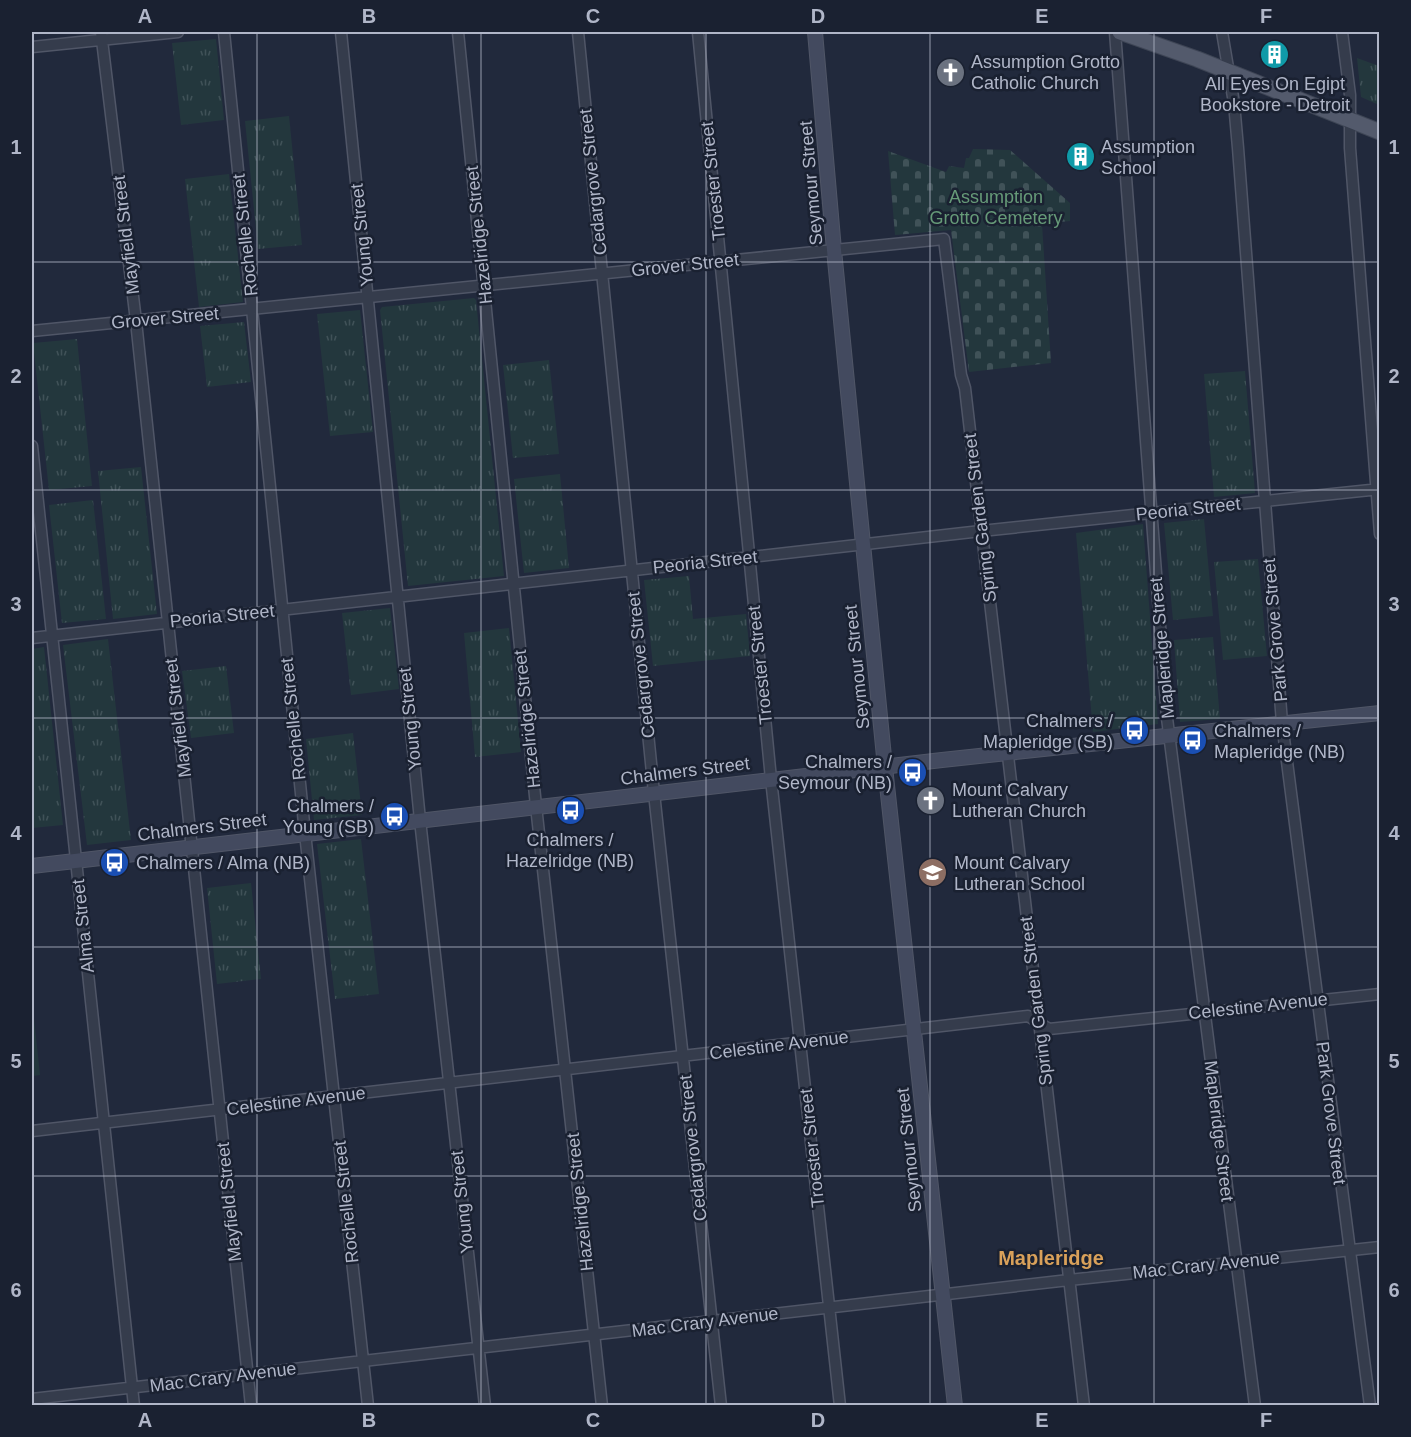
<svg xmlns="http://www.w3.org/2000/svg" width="1411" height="1437" viewBox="0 0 1411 1437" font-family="Helvetica,sans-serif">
	<defs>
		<pattern id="grass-tufts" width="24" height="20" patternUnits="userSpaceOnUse" patternTransform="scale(1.5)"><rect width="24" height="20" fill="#23373d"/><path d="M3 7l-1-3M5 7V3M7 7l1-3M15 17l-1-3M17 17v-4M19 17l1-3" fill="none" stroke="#405258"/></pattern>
		<pattern id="cemetery-stones" width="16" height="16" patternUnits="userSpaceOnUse" patternTransform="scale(1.5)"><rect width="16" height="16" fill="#23373d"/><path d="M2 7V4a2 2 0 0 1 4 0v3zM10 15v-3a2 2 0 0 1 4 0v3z" fill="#405258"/></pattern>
	</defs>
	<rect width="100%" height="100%" fill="#21293c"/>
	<path fill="url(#grass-tufts)" d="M 216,39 L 224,120 L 181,125 L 172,43 Z
		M 1357,58 L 1379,66 L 1379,105 L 1361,97 Z
		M 289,116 L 302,245 L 258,249 L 245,121 Z
		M 229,174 L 243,302 L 199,307 L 185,179 Z
		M 474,298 L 476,300 L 504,576 L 408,586 L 380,310 L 382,307 Z
		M 360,310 L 373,432 L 330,436 L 317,314 Z
		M 244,322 L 251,382 L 207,387 L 200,326 Z
		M 77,339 L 92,486 L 49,490 L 33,343 Z
		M 549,360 L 559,454 L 513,458 L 503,365 Z
		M 1245,371 L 1255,493 L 1214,497 L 1204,374 Z
		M 141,467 L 157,614 L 113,619 L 98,471 Z
		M 560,474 L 569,568 L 524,573 L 514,479 Z
		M 93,500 L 106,619 L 62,623 L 49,505 Z
		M 1204,519 L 1213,616 L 1173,620 L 1164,523 Z
		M 1143,524 L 1158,724 L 1093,732 L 1076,533 Z
		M 1258,559 L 1267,656 L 1223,660 L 1214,562 Z
		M 689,576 L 693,619 L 746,614 L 750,656 L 653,666 L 644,580 Z
		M 390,608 L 399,689 L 351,695 L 342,613 Z
		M 509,628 L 521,752 L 475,757 L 464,633 Z
		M 1213,637 L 1220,719 L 1180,722 L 1174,640 Z
		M 108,639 L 131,840 L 87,845 L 63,645 Z
		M 44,647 L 63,825 L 32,828 L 32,649 Z
		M 226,666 L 234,733 L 191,738 L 182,671 Z
		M 353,733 L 362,815 L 314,820 L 306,739 Z
		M 361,839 L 379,994 L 335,999 L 317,844 Z
		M 251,883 L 261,979 L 217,984 L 207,888 Z
		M 32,1000 L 40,1075 L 32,1076 Z"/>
	<path fill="url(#cemetery-stones)" d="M 973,149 L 1010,150 L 1070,203 L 1070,221 L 1042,224 L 1051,363 L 969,372 L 951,230 L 895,235 L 888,151 L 946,172 L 949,166 L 964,168 L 966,158 L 969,158 Z"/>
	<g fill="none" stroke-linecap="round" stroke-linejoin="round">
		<defs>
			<path id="street" d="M 101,32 L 136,321 L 251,1406
				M 224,32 L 305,833 L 368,1406
				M 341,32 L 420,820 L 485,1406
				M 458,32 L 536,806 L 602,1406
				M 578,32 L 654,793 L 721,1406
				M 698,32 L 771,779 L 840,1406
				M 1115,32 L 1167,718 L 1255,1406
				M 1222,32 L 1234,103 L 1238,148 L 1282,723 L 1370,1406
				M 1342,32 L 1350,95 L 1350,148 L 1380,534
				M 32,47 L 178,32
				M 32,331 L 944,239 L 961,375 L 965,388 L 1084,1406
				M 32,446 L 134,1406
				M 32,638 L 981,531 L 1380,489
				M 32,1131 L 1028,1016 L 1049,1029 L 1380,994
				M 32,1399 L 1069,1280 L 1380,1247"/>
			<path id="secondary" d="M 815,32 L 834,250 L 885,767 L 955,1406
				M 32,866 L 942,760 L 1380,713"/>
			<path id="primary" d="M 1120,32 L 1197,59 L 1380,132"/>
		</defs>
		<use href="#street" stroke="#505667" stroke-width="13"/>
		<use href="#secondary" stroke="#505667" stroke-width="16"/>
		<use href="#primary" stroke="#3e4555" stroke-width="17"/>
		<use href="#street" stroke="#353c4c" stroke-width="10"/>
		<use href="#secondary" stroke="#434a5f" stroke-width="14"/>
		<use href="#primary" stroke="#535a6c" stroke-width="15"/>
	</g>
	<path fill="none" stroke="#b0b6c8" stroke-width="1.5" stroke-opacity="0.55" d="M 257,32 L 257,1406M 481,32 L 481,1406M 706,32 L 706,1406M 930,32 L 930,1406M 1154,32 L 1154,1406M 32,262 L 1380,262M 32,490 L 1380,490M 32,718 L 1380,718M 32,947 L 1380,947M 32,1176 L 1380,1176"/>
	<defs>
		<symbol id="building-disc" viewBox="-11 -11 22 22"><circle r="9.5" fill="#0f9aa8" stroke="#1a2131"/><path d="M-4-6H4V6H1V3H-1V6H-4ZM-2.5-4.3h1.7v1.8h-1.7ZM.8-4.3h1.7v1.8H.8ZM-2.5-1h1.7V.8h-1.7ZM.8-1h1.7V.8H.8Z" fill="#fff"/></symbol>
		<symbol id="church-disc" viewBox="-11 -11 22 22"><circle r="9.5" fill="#6b7280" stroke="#1a2131"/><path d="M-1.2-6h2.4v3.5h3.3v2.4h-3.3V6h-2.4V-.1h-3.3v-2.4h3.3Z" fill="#fff"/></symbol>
		<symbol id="bus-disc" viewBox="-11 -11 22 22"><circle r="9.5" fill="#1a4fb4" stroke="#1a2131"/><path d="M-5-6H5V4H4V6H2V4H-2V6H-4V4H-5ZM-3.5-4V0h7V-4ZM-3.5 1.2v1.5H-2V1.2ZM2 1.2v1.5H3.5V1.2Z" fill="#fff"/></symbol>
		<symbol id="school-disc" viewBox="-11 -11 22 22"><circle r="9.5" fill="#8d6e63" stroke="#1a2131"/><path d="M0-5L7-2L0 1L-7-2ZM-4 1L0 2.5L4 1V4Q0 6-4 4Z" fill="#fff"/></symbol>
	</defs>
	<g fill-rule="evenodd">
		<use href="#building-disc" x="1258" y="38" width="33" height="33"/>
		<use href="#church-disc" x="934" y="56" width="33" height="33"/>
		<use href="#building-disc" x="1064" y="140" width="33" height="33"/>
		<use href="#bus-disc" x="1118" y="714" width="33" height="33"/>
		<use href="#bus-disc" x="1176" y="724" width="33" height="33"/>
		<use href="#bus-disc" x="896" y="756" width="33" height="33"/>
		<use href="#church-disc" x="914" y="784" width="33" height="33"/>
		<use href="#bus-disc" x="554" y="794" width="33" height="33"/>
		<use href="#bus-disc" x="378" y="800" width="33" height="33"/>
		<use href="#bus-disc" x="98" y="846" width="33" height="33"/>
		<use href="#school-disc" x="916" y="856" width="33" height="33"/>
	</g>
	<g text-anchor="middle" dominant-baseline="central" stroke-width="5" stroke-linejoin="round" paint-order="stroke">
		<g font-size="18" fill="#b0b6c8" stroke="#1a2131" text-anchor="start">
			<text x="971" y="62">Assumption Grotto<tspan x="971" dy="21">Catholic Church</tspan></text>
			<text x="1275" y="84" text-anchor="middle">All Eyes On Egipt<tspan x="1275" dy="21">Bookstore - Detroit</tspan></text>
			<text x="1101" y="147">Assumption<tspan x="1101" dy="21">School</tspan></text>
			<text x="1113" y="721" text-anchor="end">Chalmers /<tspan x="1113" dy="21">Mapleridge (SB)</tspan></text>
			<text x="1214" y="731">Chalmers /<tspan x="1214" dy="21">Mapleridge (NB)</tspan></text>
			<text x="892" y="762" text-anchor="end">Chalmers /<tspan x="892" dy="21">Seymour (NB)</tspan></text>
			<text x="952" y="790">Mount Calvary<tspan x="952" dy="21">Lutheran Church</tspan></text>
			<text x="374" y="806" text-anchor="end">Chalmers /<tspan x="374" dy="21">Young (SB)</tspan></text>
			<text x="570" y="840" text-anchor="middle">Chalmers /<tspan x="570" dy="21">Hazelridge (NB)</tspan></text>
			<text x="136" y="863">Chalmers / Alma (NB)</text>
			<text x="954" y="863">Mount Calvary<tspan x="954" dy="21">Lutheran School</tspan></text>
		</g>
		<g font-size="18" fill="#b0b6c8" stroke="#1a2131">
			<text transform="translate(713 181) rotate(-96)">Troester Street</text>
			<text transform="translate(593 182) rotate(-96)">Cedargrove Street</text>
			<text transform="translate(811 183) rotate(-95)">Seymour Street</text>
			<text transform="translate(126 235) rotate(-97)">Mayfield Street</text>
			<text transform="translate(245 235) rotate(-96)">Rochelle Street</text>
			<text transform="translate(362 235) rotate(-96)">Young Street</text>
			<text transform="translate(479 235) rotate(-96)">Hazelridge Street</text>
			<text transform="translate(685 265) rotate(-6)">Grover Street</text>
			<text transform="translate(165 318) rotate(-5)">Grover Street</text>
			<text transform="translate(1188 509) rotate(-6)">Peoria Street</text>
			<text transform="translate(980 518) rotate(-97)">Spring Garden Street</text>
			<text transform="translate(705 562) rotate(-6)">Peoria Street</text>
			<text transform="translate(222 616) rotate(-6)">Peoria Street</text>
			<text transform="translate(1275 630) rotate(-95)">Park Grove Street</text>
			<text transform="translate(1162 648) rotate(-95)">Mapleridge Street</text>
			<text transform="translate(641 665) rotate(-96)">Cedargrove Street</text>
			<text transform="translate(760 665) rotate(-96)">Troester Street</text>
			<text transform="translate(857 667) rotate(-96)">Seymour Street</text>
			<text transform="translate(178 718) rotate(-97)">Mayfield Street</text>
			<text transform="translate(293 719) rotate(-96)">Rochelle Street</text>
			<text transform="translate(410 719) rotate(-96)">Young Street</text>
			<text transform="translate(527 719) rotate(-96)">Hazelridge Street</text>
			<text transform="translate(685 771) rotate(-7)">Chalmers Street</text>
			<text transform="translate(202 827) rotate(-7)">Chalmers Street</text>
			<text transform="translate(83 926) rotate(-96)">Alma Street</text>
			<text transform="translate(1036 1001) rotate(-97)">Spring Garden Street</text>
			<text transform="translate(1258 1006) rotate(-6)">Celestine Avenue</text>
			<text transform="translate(779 1045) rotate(-7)">Celestine Avenue</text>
			<text transform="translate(296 1101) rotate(-7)">Celestine Avenue</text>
			<text transform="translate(1331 1113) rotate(83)">Park Grove Street</text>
			<text transform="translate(1219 1131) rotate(83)">Mapleridge Street</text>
			<text transform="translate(693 1148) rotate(-96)">Cedargrove Street</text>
			<text transform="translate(812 1148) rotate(-96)">Troester Street</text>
			<text transform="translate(909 1150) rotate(-96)">Seymour Street</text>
			<text transform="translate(229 1202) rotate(-96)">Mayfield Street</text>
			<text transform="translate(346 1202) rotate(-96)">Rochelle Street</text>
			<text transform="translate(462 1202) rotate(-96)">Young Street</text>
			<text transform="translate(580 1202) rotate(-96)">Hazelridge Street</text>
			<text transform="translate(1206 1265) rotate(-6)">Mac Crary Avenue</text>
			<text transform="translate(705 1322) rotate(-7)">Mac Crary Avenue</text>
			<text transform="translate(223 1377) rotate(-7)">Mac Crary Avenue</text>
		</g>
		<g font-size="18" fill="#669a78" stroke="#1a2131">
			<text x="996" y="197">Assumption<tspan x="996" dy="21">Grotto Cemetery</tspan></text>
		</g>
		<g font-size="20" font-weight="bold" fill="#d9a15a" stroke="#1a2131">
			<text x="1051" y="1258">Mapleridge</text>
		</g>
	</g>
	<rect width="1411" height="1437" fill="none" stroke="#1a2131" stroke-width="66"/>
	<rect x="33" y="33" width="1345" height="1371" fill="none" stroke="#b0b6c8" stroke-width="2"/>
	<g font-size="20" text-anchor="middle" font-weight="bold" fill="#b0b6c8">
		<text x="145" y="23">A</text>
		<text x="369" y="23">B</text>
		<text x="593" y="23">C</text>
		<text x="818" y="23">D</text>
		<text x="1042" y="23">E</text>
		<text x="1266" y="23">F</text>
		<text x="16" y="154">1</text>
		<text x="1394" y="154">1</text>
		<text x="16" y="383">2</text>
		<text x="1394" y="383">2</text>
		<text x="16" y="611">3</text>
		<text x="1394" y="611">3</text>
		<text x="16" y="840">4</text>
		<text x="1394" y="840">4</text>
		<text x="16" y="1068">5</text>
		<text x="1394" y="1068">5</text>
		<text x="16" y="1297">6</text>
		<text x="1394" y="1297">6</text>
		<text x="145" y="1427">A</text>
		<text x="369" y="1427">B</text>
		<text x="593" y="1427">C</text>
		<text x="818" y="1427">D</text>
		<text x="1042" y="1427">E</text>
		<text x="1266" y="1427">F</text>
	</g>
</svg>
